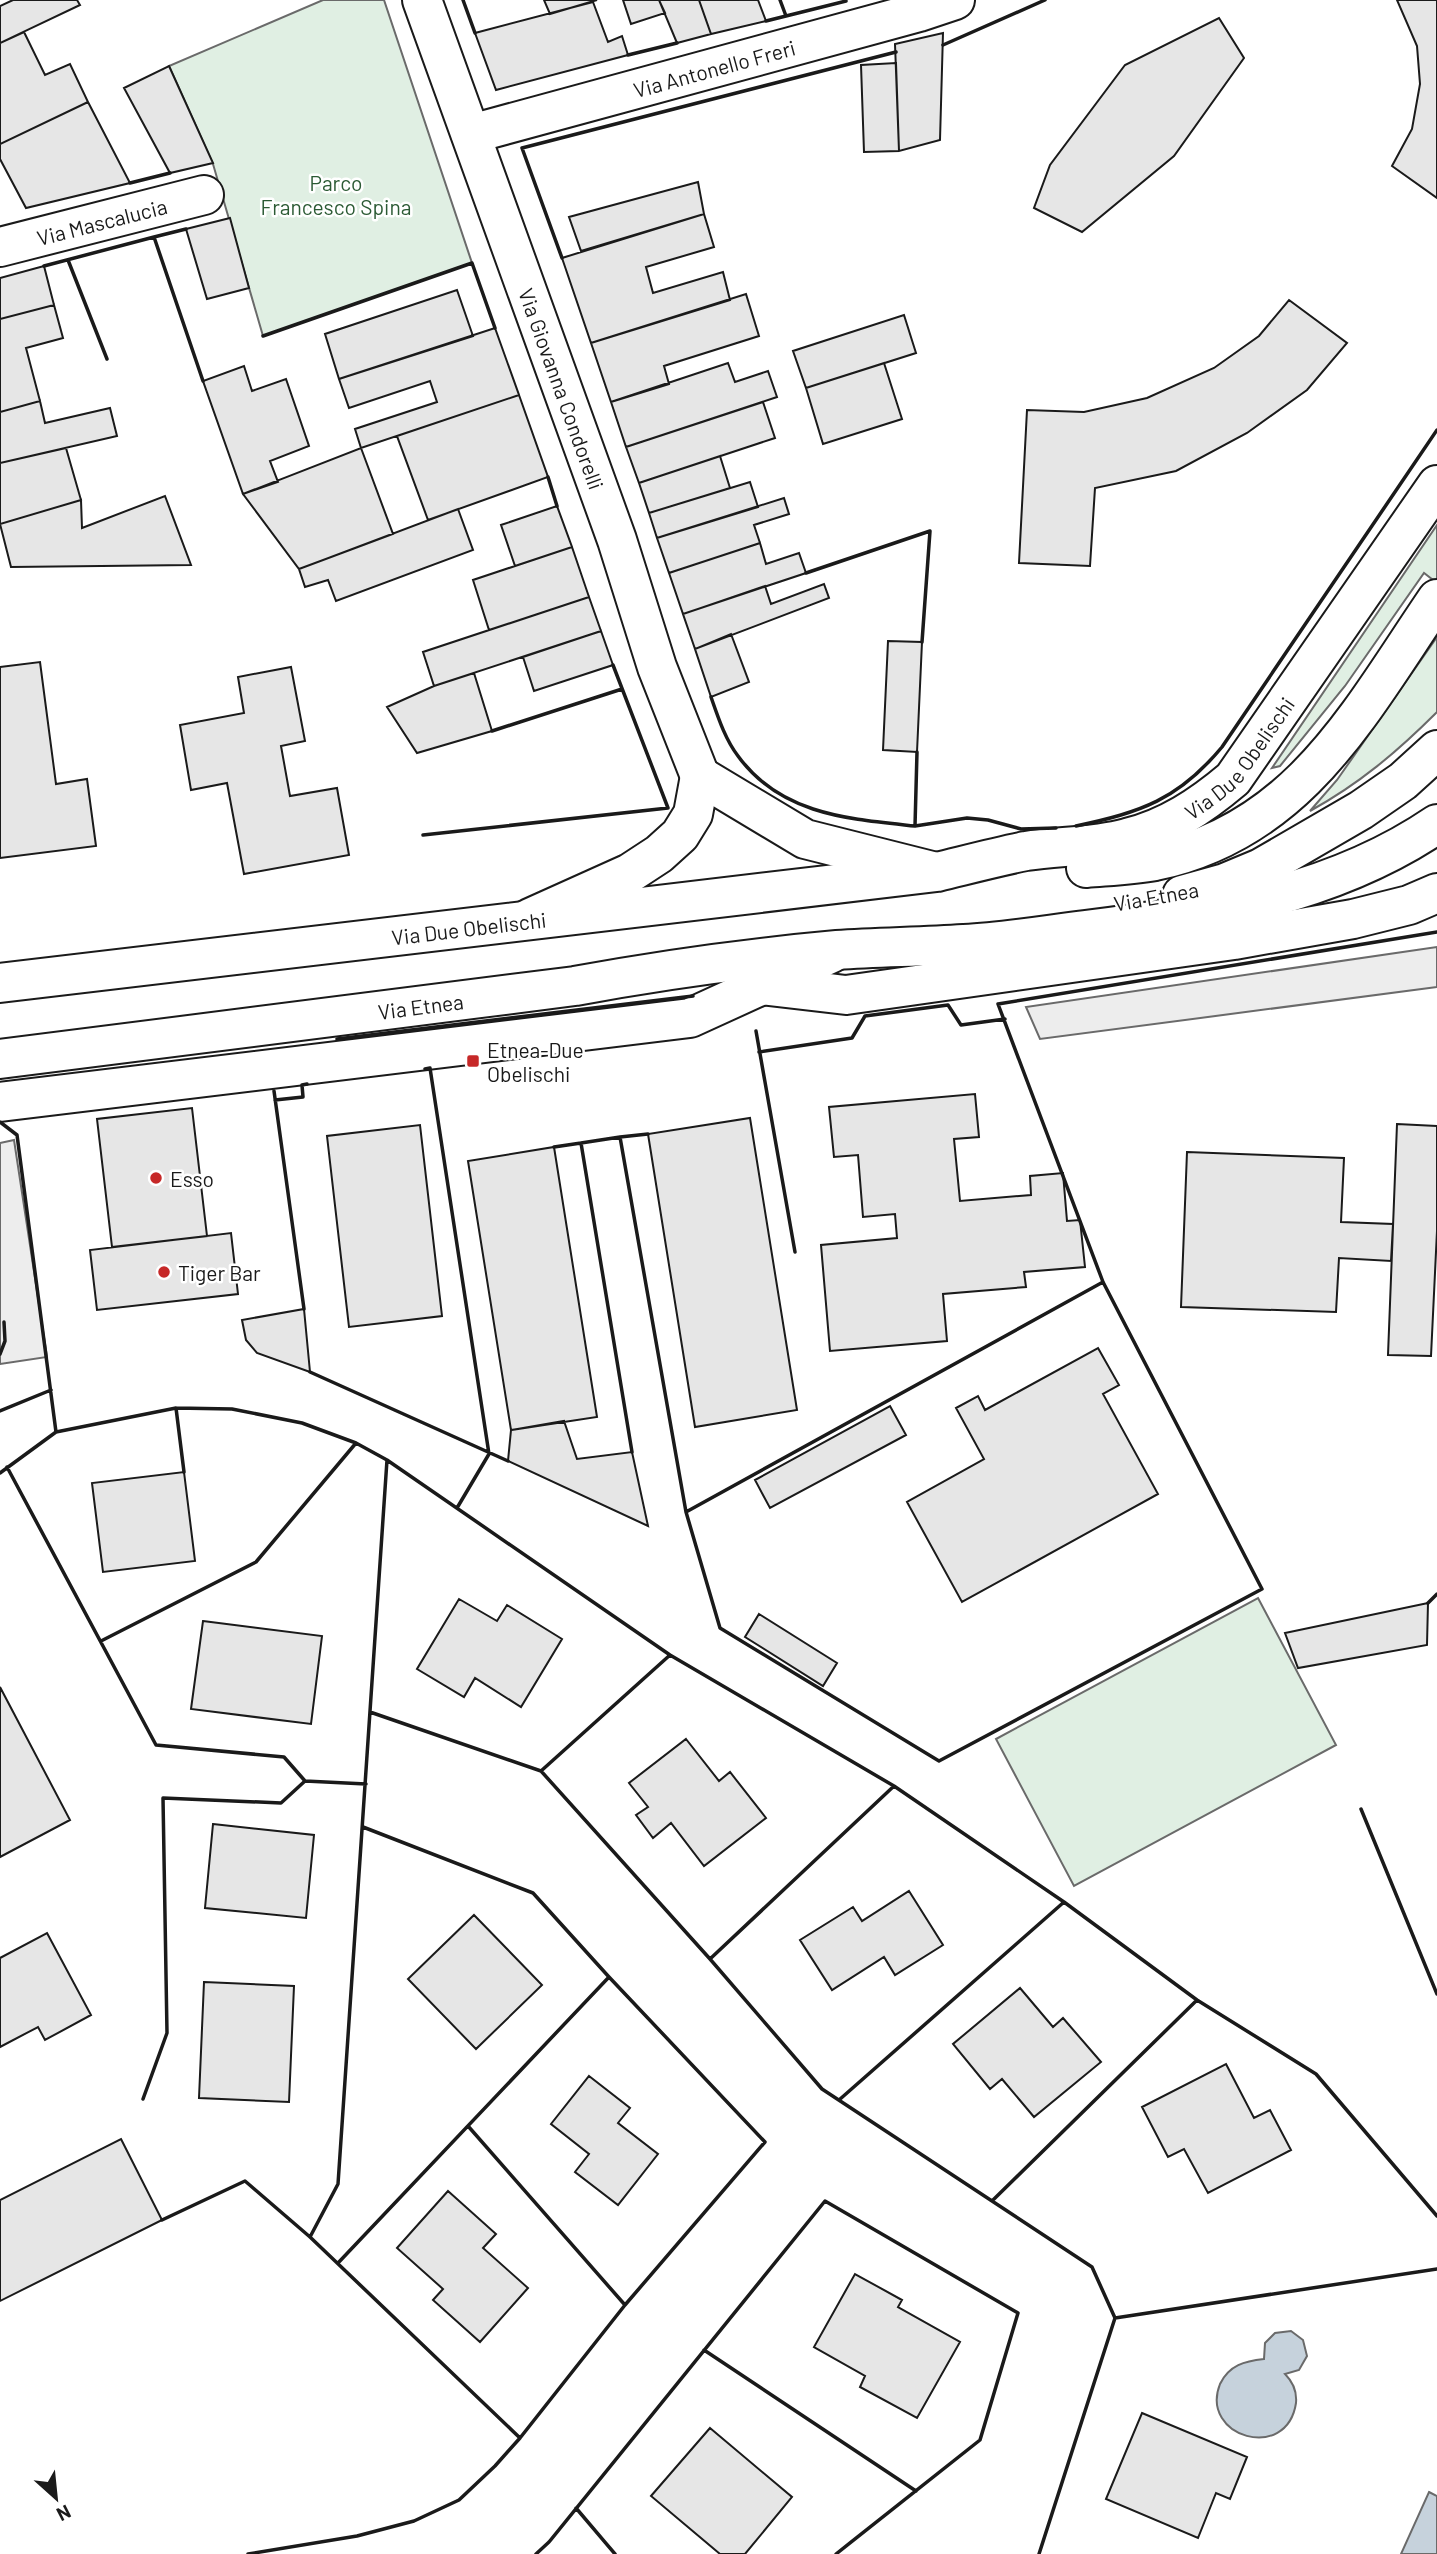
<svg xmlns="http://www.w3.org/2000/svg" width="1437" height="2554" viewBox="0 0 1437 2554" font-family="Barlow,sans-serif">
	<rect width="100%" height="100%" fill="#fff"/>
	<path fill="#e0efe3" stroke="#6a6a6a" stroke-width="2" d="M 323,0 L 384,0 L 472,263 L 263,336 L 213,164 L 169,66 Z
		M 1437,525 L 1437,583 L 1424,573 L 1345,686 L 1280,766 L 1272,768 Z
		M 1437,637 L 1437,712 C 1397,752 1359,784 1310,811 L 1337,780 Z
		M 1258,1598 L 1336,1745 L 1074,1886 L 996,1739 Z"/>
	<path fill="#ededed" stroke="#6a6a6a" stroke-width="2" d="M 1437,947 L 1437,987 L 1040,1039 L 1026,1007 Z
		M 14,1140 L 47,1357 L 0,1364 L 0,1143 Z"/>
	<path fill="#c6d2dc" stroke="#6a6a6a" stroke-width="2" d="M 1291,2331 L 1303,2340 L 1307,2356 L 1299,2370 L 1285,2374 C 1293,2382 1297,2392 1296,2403 C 1287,2463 1199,2437 1220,2384 C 1229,2365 1245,2361 1264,2359 L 1265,2343 L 1275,2333 Z
		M 1429,2492 L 1437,2496 L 1437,2554 L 1401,2554 Z"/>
	<path fill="#e6e6e6" stroke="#1a1a1a" stroke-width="2" d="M 13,0 L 77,0 L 80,5 L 0,43 L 0,6 Z
		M 544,0 L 597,0 L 550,14 Z
		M 623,0 L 659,0 L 665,13 L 631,24 Z
		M 659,0 L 699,0 L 711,34 L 677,43 Z
		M 699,0 L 758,0 L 766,21 L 711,34 Z
		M 1397,0 L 1437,0 L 1437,198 L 1392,166 L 1412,129 L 1420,84 L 1417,46 Z
		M 593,2 L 608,42 L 622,36 L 628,55 L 496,90 L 475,33 Z
		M 1219,18 L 1244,58 L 1174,156 L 1082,232 L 1034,208 L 1050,165 L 1125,65 Z
		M 24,32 L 45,75 L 70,64 L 88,102 L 0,144 L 0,43 Z
		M 943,33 L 940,140 L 899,151 L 895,44 Z
		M 896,63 L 899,151 L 864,152 L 861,65 Z
		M 169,66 L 213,163 L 170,173 L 124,88 Z
		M 88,102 L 130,183 L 26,208 L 0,159 L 0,144 Z
		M 698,182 L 704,214 L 581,251 L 569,217 Z
		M 704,214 L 714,247 L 646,267 L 653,293 L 723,272 L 730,300 L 591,343 L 562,258 Z
		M 230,218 L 249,288 L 207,299 L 186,229 Z
		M 44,266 L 54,305 L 0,319 L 0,278 Z
		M 457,290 L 473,336 L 339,379 L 325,334 Z
		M 746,294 L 759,336 L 664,366 L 669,384 L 611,402 L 591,343 Z
		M 1289,300 L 1347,343 L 1307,390 L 1247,433 L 1176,471 L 1095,488 L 1090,566 L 1019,563 L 1027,410 L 1084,412 L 1147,398 L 1214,368 L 1259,336 Z
		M 54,305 L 63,338 L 26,348 L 40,401 L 0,412 L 0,319 Z
		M 904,315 L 916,353 L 806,388 L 793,351 Z
		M 495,328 L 519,395 L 361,448 L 355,429 L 437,402 L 430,381 L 349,408 L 339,379 Z
		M 728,363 L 735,382 L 768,371 L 777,397 L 626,447 L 611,402 Z
		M 884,363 L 902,419 L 823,444 L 806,388 Z
		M 244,366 L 252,391 L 286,379 L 309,446 L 270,461 L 278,482 L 243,494 L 203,381 Z
		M 519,395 L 548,477 L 428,520 L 397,436 Z
		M 40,401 L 45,423 L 110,408 L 117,436 L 0,463 L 0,412 Z
		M 763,402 L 775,438 L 639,483 L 626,447 Z
		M 66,448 L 81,500 L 0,524 L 0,463 Z
		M 361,448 L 393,534 L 299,569 L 243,494 Z
		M 720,456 L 730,488 L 649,513 L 639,483 Z
		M 750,482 L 758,507 L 657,538 L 649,513 Z
		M 165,496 L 191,565 L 11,567 L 0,524 L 81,500 L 82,528 Z
		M 784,498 L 789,514 L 754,525 L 760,543 L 669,573 L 657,538 Z
		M 557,506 L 572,547 L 515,566 L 501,525 Z
		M 458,509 L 473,550 L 336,601 L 328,580 L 305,587 L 299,569 Z
		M 760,543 L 766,564 L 799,553 L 806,573 L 683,614 L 669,573 Z
		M 572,547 L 589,597 L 489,630 L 473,580 Z
		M 824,584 L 829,598 L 695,649 L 683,614 L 765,586 L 771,604 Z
		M 589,597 L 601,631 L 434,686 L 423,652 Z
		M 601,631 L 613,665 L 534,691 L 523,657 Z
		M 731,634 L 749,682 L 711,697 L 695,649 Z
		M 888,641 L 922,642 L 917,752 L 883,750 Z
		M 40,662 L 56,784 L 87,779 L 96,846 L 0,858 L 0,667 Z
		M 291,667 L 305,741 L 281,746 L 290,796 L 337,788 L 349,855 L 244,874 L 227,783 L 191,790 L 180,725 L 244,713 L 238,677 Z
		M 474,673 L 492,731 L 417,753 L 387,707 L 434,686 Z
		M 975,1094 L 979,1137 L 954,1139 L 960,1201 L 1031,1195 L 1030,1176 L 1063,1173 L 1067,1221 L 1080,1220 L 1085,1267 L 1024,1272 L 1026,1287 L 943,1294 L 947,1341 L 830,1351 L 821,1245 L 897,1238 L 895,1214 L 863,1217 L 858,1155 L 834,1157 L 829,1107 Z
		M 192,1108 L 207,1236 L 112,1247 L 97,1119 Z
		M 750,1118 L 797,1410 L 695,1427 L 648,1134 Z
		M 1397,1124 L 1437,1126 L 1437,1231 L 1431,1356 L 1388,1355 Z
		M 420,1125 L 442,1316 L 349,1327 L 327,1136 Z
		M 554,1147 L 597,1417 L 511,1430 L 468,1161 Z
		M 1187,1152 L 1344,1158 L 1341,1222 L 1393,1224 L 1391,1261 L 1339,1258 L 1336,1312 L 1181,1307 Z
		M 231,1233 L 238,1294 L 97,1310 L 90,1250 Z
		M 304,1309 L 310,1372 L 257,1353 L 246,1340 L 242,1320 Z
		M 1098,1348 L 1119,1385 L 1103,1394 L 1158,1494 L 962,1602 L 907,1502 L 984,1459 L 956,1408 L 978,1396 L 985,1410 Z
		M 890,1406 L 906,1435 L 770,1508 L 755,1480 Z
		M 564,1421 L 577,1459 L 632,1452 L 648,1526 L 508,1461 L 511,1430 Z
		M 184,1472 L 195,1561 L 103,1572 L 92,1483 Z
		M 459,1599 L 497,1621 L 507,1605 L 562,1639 L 521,1707 L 475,1678 L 464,1697 L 417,1669 Z
		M 1428,1603 L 1427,1645 L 1298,1668 L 1285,1633 Z
		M 759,1614 L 837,1663 L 823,1686 L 745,1637 Z
		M 203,1621 L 322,1636 L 311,1724 L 191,1709 Z
		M 0,1687 L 70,1820 L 0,1857 Z
		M 686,1739 L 719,1781 L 730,1772 L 766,1818 L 704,1866 L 671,1823 L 653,1838 L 636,1815 L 648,1807 L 629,1783 Z
		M 213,1824 L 314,1835 L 306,1918 L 205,1908 Z
		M 909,1891 L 943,1945 L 895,1975 L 884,1957 L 832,1990 L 800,1940 L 853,1907 L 862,1921 Z
		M 474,1915 L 542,1985 L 476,2049 L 408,1979 Z
		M 47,1933 L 91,2015 L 45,2040 L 38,2027 L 0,2047 L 0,1958 Z
		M 204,1982 L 294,1986 L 289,2102 L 199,2098 Z
		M 1020,1988 L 1053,2027 L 1063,2018 L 1101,2062 L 1034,2117 L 1002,2079 L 990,2089 L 953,2044 Z
		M 1226,2064 L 1254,2118 L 1270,2110 L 1291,2150 L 1208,2193 L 1184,2149 L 1168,2157 L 1142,2107 Z
		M 589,2076 L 630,2108 L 618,2123 L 658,2154 L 618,2205 L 575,2172 L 589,2154 L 551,2124 Z
		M 121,2139 L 162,2220 L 0,2301 L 0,2200 Z
		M 448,2191 L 496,2234 L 483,2248 L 528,2288 L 480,2342 L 433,2300 L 443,2289 L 397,2248 Z
		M 855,2274 L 902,2300 L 898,2307 L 960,2342 L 917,2418 L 860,2387 L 865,2376 L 814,2347 Z
		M 1142,2413 L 1247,2457 L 1230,2499 L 1216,2493 L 1198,2538 L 1106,2499 Z
		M 710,2428 L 792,2497 L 745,2554 L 720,2554 L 651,2496 Z"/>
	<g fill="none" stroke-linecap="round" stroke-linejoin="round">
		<defs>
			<g id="minor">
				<path id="s1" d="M 422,0 L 617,540 L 657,667 L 700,776"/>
				<path id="s2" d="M 471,134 L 919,12 L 955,0"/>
				<path id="s3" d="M 0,247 L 204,195"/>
				<path d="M 700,776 L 805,839 L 932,871"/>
				<path d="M 530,918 L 630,873 L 659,854 L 680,835 L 693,814 L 700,776"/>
				<path d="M 762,985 L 846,995 L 1234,940 L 1353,919 L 1409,905 L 1437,893"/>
				<path d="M 0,1102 L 690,1018 L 832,953"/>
			</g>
			<g id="primary">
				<path d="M 1086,868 C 1109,866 1133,865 1155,861 C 1300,831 1361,710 1437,599"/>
				<path d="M 1182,895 L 1225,883 L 1261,868 L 1361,810 L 1403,781 L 1437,750"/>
				<path id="s4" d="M 0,983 L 937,872 C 966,865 996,857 1026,851 C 1059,846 1094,847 1127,838 C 1168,828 1201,806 1233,779 L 1437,485"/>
				<path id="s5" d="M 0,1059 L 575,986 C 661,970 749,958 837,950 C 879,947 922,947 964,944 C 1005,942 1045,935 1085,930 C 1207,915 1333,895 1437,824"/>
			</g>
		</defs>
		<use href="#minor" stroke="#1a1a1a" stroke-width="42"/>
		<use href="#primary" stroke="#1a1a1a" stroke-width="42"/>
		<use href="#minor" stroke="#fff" stroke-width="38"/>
		<use href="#primary" stroke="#fff" stroke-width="38"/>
		<path stroke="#1a1a1a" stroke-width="3.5" d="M 463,0 L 475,33
			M 786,16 L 846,1
			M 766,21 L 786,16 L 780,0
			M 943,45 L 1045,0
			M 628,55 L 677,43
			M 130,183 L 170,173
			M 154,237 L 186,229
			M 562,258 L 522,148 L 896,52
			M 68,260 L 107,359
			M 44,266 L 154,237 L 203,381
			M 263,336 L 472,263 L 495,328
			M 548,477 L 557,506
			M 806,573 L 930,531 L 922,642
			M 711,697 C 718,717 725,739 738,756 C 781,815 849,819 915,826 L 917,752
			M 492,731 L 622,689
			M 915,826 L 967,818 L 988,820 L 1021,829 L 1056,828
			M 1076,826 C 1141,812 1178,800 1222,747 L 1437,430
			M 423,835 L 668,808 L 613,665
			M 756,1031 L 795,1252
			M 337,1039 L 693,996
			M 759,1052 L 852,1038 L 865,1016 L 948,1005 L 961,1025 L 1005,1019
			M 425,1069 L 430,1068 L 489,1454 L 457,1508
			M 274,1091 L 304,1309
			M 275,1100 L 303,1097 L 302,1085 L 307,1084
			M 0,1122 L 17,1135 L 56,1432
			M 620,1137 L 648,1134
			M 581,1143 L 620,1137 L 686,1512 L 720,1628 L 939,1761 L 1262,1589 L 1103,1282 L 998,1004 L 1437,932
			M 554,1147 L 581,1143 L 632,1452
			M 0,1354 L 5,1341 L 4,1322
			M 310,1372 L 508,1461
			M 176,1408 L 184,1472
			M 0,1411 L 51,1390
			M 7,1467 L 156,1745 L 284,1757 L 305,1781 L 281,1803 L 163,1798 L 167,2033 L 143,2099
			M 0,1473 L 56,1432 L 176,1408 L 232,1409 L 302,1423 L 356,1443 L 387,1460 L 670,1655 L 894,1786 L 1064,1902 L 1197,2000 L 1316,2074 L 1437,2216
			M 686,1512 L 1103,1282
			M 1428,1603 L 1437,1594
			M 101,1641 L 256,1562 L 356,1443
			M 370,1712 L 541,1771 L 710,1959 L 822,2089 L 1092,2267 L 1115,2318 L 1039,2554
			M 541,1771 L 670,1655
			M 305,1781 L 366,1784
			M 1361,1809 L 1437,1994
			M 363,1827 L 533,1893 L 609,1977 L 765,2142 L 625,2305 L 520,2438
			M 710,1959 L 894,1786
			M 839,2100 L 1064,1902
			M 468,2126 L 625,2305
			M 992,2201 L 1197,2000
			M 162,2220 L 245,2181 L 310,2237 L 520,2438 L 495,2466 L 459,2500 L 414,2521 L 357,2536 L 248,2554
			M 310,2237 L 338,2184 L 387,1460
			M 338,2263 L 609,1977
			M 1115,2318 L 1437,2269
			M 704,2350 L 916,2491
			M 576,2508 L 615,2554
			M 536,2554 L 549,2542 L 825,2201 L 1018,2313 L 980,2440 L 836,2554"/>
	</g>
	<g fill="#c62828" stroke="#fff" stroke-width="2.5">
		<rect x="466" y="1054" width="14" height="14" rx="3.5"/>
		<circle cx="156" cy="1178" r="7"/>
		<circle cx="164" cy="1272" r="7"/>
	</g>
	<g text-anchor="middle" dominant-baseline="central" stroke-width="5" stroke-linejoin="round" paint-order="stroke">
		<g font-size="21" fill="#1a1a1a" stroke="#fff">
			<text stroke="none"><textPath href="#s2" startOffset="252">Via Antonello Freri</textPath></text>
			<text stroke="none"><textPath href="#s3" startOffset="105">Via Mascalucia</textPath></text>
			<text stroke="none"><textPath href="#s1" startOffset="413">Via Giovanna Condorelli</textPath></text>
			<text stroke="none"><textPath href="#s4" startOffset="1279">Via Due Obelischi</textPath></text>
			<text transform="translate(1156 896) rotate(-10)">Via Etnea</text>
			<text stroke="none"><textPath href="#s4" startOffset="472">Via Due Obelischi</textPath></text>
			<text stroke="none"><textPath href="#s5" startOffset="424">Via Etnea</textPath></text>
		</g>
		<g font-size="21" fill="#2b5a34" stroke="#fff">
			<text x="336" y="182">Parco<tspan x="336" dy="24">Francesco Spina</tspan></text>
		</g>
		<g font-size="21" fill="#1a1a1a" stroke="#fff" text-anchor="start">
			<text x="487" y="1049">Etnea-Due<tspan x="487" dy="24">Obelischi</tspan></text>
			<text x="170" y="1178">Esso</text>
			<text x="178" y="1272">Tiger Bar</text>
		</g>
	</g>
	<g transform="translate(56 2498) rotate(153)" stroke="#ffffff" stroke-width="5" paint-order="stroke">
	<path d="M0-5L12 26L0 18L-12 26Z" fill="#1a1a1a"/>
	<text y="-10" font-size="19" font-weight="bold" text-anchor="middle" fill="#1a1a1a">N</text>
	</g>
</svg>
